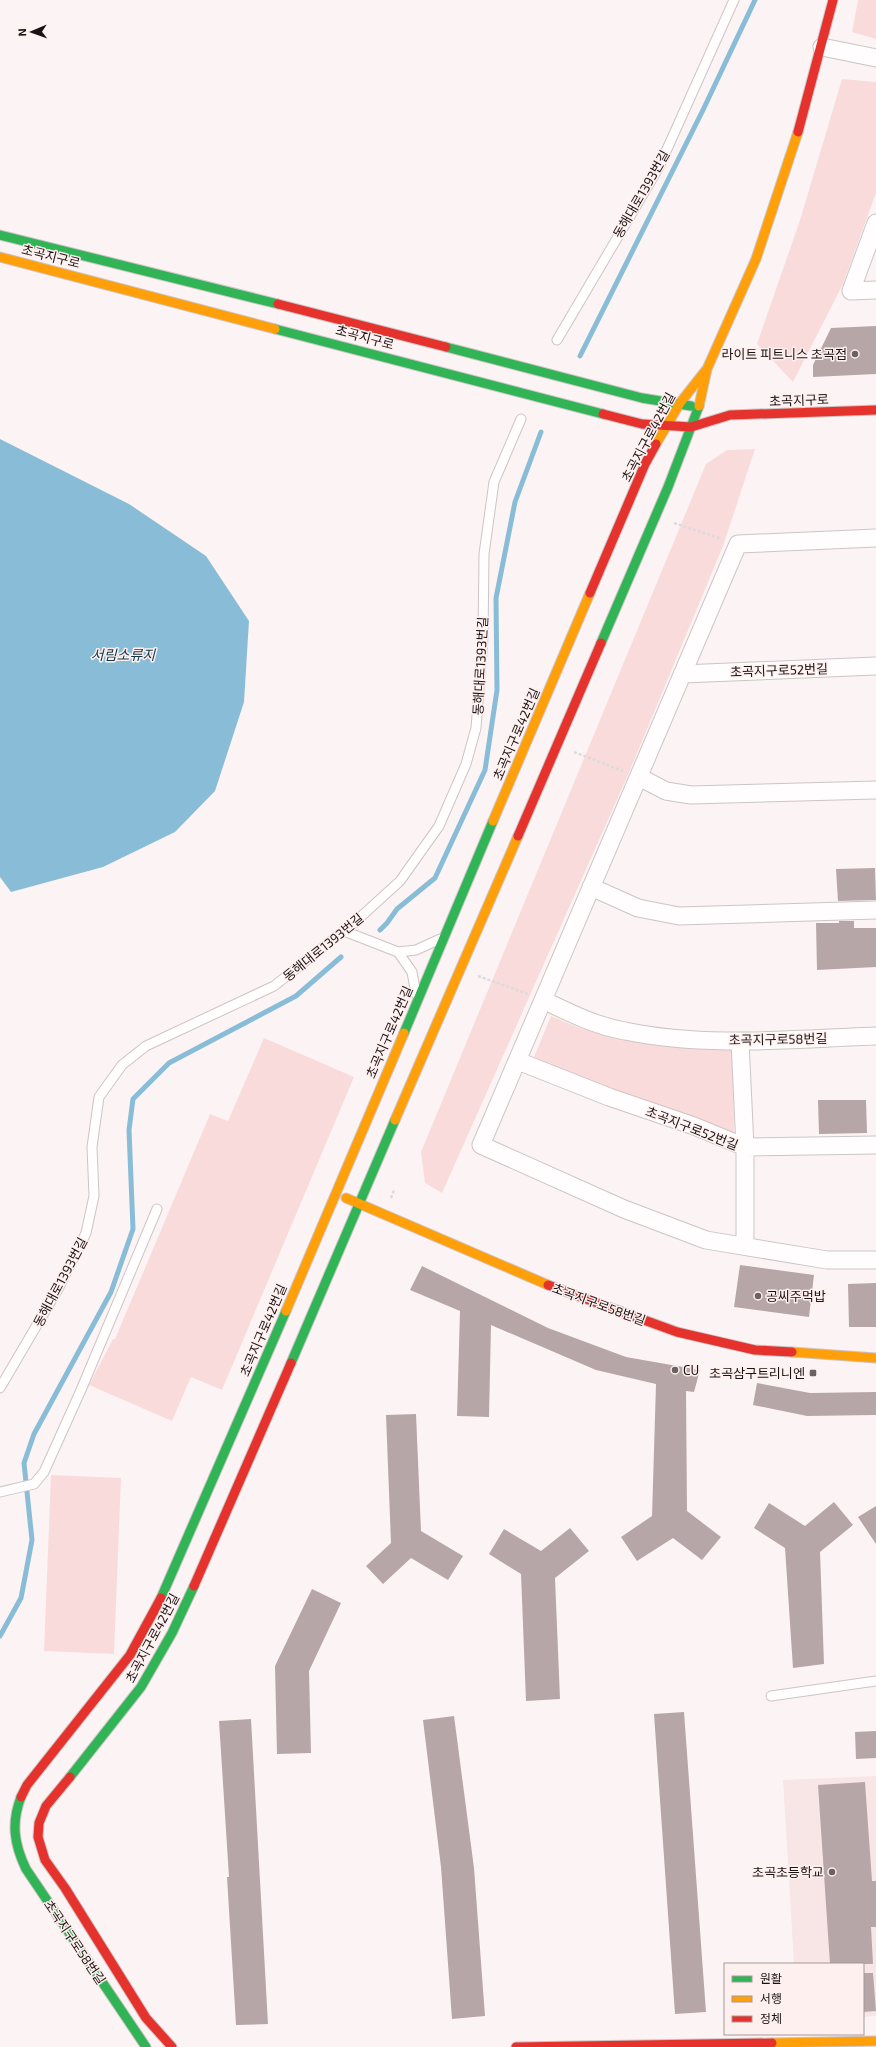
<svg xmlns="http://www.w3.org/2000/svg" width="876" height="2047" viewBox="0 0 876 2047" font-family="'Exo 2','Noto Sans KR',sans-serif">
	<rect width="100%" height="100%" fill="#fcf4f4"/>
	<path fill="#f8e6e6" d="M 876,1776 L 876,2016 L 863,2017 L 863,1964 L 794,1964 L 783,1780 Z"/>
	<path fill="#fadbdb" d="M 858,0 L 876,0 L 876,39 L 852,32 Z
		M 842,79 L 876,82 L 876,193 L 843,284 L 793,382 L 757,344 L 800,220 Z
		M 755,449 L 723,546 L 628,775 L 442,1193 L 425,1183 L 421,1152 L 706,464 L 727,450 Z
		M 551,1016 L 577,1027 L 636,1041 L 733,1048 L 734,1133 L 532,1062 Z
		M 264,1038 L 354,1077 L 222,1390 L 191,1377 L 172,1421 L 89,1385 L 113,1339 L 115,1339 L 210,1114 L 228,1121 Z
		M 51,1475 L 121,1478 L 114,1654 L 44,1651 Z"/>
	<path fill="#89bdd7" d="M 0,439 L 129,504 L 206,556 L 249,621 L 244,702 L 215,791 L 175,832 L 103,867 L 11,892 L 0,877 Z"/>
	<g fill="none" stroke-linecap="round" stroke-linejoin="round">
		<path stroke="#89bdd7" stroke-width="5" d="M 580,356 L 703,110 L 755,0
			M 380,930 L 387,923 L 397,909 L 435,878 L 485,770 L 497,690 L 496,598 L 515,502 L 541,432
			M 0,1636 L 21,1598 L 32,1540 L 24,1463 L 34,1434 L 111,1292 L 133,1229 L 129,1130 L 133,1099 L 169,1063 L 296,996 L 341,957"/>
	</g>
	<path fill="#b7a6a7" d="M 876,326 L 876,374 L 813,377 L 813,365 L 831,328 Z
		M 875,868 L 876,900 L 838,901 L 836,869 Z
		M 839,921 L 854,921 L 854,928 L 876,928 L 876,967 L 817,970 L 816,923 L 839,923 Z
		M 818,1100 L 866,1100 L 867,1133 L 819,1134 Z
		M 740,1265 L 814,1275 L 809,1317 L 734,1307 Z
		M 422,1266 L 548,1328 L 626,1357 L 700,1370 L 694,1392 L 686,1391 L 687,1511 L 721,1537 L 702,1560 L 673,1538 L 637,1561 L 621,1537 L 652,1516 L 656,1384 L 596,1370 L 491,1325 L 489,1417 L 457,1416 L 460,1311 L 410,1290 Z
		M 876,1283 L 876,1327 L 849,1327 L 848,1284 Z
		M 757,1383 L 810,1393 L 876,1392 L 876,1415 L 807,1416 L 753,1405 Z
		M 416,1414 L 421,1531 L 463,1556 L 448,1580 L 411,1558 L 383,1584 L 366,1566 L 391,1543 L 386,1415 Z
		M 834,1502 L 853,1525 L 820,1552 L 824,1664 L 793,1668 L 785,1548 L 754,1528 L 769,1503 L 805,1526 Z
		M 876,1506 L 876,1544 L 858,1517 Z
		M 570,1528 L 589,1551 L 555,1578 L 560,1699 L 526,1701 L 521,1574 L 489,1554 L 504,1529 L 541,1551 Z
		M 312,1589 L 341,1603 L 309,1671 L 311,1753 L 277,1754 L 275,1666 Z
		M 684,1712 L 706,2012 L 675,2014 L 654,1714 Z
		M 454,1716 L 474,1868 L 485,2016 L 452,2019 L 441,1867 L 423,1720 Z
		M 251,1719 L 268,2024 L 236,2025 L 227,1877 L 229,1877 L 219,1721 Z
		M 876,1731 L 876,1758 L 856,1759 L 855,1732 Z
		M 865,1782 L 872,1881 L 876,1881 L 876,1927 L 871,1927 L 873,1964 L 830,1964 L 818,1785 Z
		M 863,1973 L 873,1973 L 876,2011 L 863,2012 Z"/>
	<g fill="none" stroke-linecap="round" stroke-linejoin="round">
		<defs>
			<path id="lane" d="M 557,340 L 659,167 L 734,0
				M 344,931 L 398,952 L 416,950 L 440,939
				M 398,952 L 412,972 L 416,994
				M 0,1388 L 58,1289 L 86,1233 L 94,1196 L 92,1147 L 99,1097 L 122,1065 L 146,1046 L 274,986 L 355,922 L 400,881 L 439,826 L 466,764 L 476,728 L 483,638 L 484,554 L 494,482 L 521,419
				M 0,1492 L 34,1484 L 44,1472 L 81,1390 L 157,1209
				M 771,1696 L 876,1681"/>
			<path id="street" d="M 822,47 L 876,58
				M 876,223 L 851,291 L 876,290
				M 876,538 L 738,544 L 481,1145 L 624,1209 L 706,1240 L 827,1260 L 876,1260
				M 682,674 L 876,666
				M 639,777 L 666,791 L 691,795 L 876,790
				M 591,887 L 638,908 L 679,916 L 876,910
				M 543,1000 C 570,1013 596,1026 625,1031 C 707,1048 793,1039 876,1036
				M 740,1041 L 745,1147 L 745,1246
				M 518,1061 L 609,1097 L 694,1126 L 745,1147 L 876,1145"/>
			<path id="fast" d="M 0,235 L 278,304
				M 275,329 L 603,414
				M 446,347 L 642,398 L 691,406
				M 601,643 L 668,487 L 699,406
				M 404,1033 L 493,821
				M 291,1363 L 395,1120
				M 161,1598 L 286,1311
				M 70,1777 L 141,1687 L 172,1633 L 194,1586
				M 21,1797 C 11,1823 14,1844 26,1869 L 146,2047"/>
			<path id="slow" d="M 0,257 L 275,329
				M 699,406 L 707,369 L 756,259 L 798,132
				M 656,444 L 680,403 L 706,370
				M 493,821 L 590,593
				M 395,1120 L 518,836
				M 346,1198 L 548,1285
				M 286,1311 L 404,1033
				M 792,1352 L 876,1358
				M 772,2043 L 876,2041"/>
			<path id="jam" d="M 798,132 L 833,0
				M 278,304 L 446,347
				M 603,414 L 642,424 L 691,427 L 730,415 L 876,410
				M 590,593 L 645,464 L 656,444
				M 518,836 L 601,643
				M 548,1285 L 677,1332 L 755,1350 L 792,1352
				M 194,1586 L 291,1363
				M 70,1777 L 46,1806 L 39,1823 L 38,1837 L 45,1860 L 65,1888 L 146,2018 L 172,2047
				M 21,1797 L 27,1785 L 130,1655 L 161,1598
				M 516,2047 L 772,2043"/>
		</defs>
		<use href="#lane" stroke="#cdc5c5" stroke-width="11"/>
		<use href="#street" stroke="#cdc5c5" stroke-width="19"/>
		<use href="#fast" stroke="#cdc5c5" stroke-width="11"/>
		<use href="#slow" stroke="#cdc5c5" stroke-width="11"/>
		<use href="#jam" stroke="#cdc5c5" stroke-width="11"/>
		<path stroke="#dddada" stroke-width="2.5" stroke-dasharray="3 2" stroke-linecap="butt" d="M 674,523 L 722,539
			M 574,752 L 623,771
			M 478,976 L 528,994
			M 391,1198 L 394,1190"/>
		<use href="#lane" stroke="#fffdfd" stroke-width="9"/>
		<use href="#street" stroke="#fffdfd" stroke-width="17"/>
		<use href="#fast" stroke="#30b455" stroke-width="9"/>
		<use href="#slow" stroke="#ff9f0a" stroke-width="9"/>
		<use href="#jam" stroke="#e5322d" stroke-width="9"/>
	</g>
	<g fill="#6a6262" stroke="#fff0f0" stroke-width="1.5">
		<circle cx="855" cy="354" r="4"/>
		<circle cx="758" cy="1296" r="4"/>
		<circle cx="675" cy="1370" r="4"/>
		<rect x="809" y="1369" width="8" height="8" rx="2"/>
		<circle cx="832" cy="1872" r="4"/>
	</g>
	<g text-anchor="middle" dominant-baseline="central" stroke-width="3" stroke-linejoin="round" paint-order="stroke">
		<g font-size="13" fill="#1b1313" stroke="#fff0f0">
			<text transform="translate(641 194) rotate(-60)">동해대로1393번길</text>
			<text transform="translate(51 256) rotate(14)">초곡지구로</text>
			<text transform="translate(365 337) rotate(15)">초곡지구로</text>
			<text transform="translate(799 400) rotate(-2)">초곡지구로</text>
			<text transform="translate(648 437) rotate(-62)">초곡지구로42번길</text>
			<text transform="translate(480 666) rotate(-87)">동해대로1393번길</text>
			<text transform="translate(779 670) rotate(-2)">초곡지구로52번길</text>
			<text transform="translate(516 734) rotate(-67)">초곡지구로42번길</text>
			<text transform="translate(323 947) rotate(-39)">동해대로1393번길</text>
			<text transform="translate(389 1032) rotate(-67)">초곡지구로42번길</text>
			<text transform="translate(778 1039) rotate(-1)">초곡지구로58번길</text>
			<text transform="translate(692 1128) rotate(21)">초곡지구로52번길</text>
			<text transform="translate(60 1282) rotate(-62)">동해대로1393번길</text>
			<text transform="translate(599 1304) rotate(20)">초곡지구로58번길</text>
			<text transform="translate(263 1330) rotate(-67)">초곡지구로42번길</text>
			<text transform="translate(152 1638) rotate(-62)">초곡지구로42번길</text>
			<text transform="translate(75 1942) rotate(56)">초곡지구로58번길</text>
		</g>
		<g font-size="13" fill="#1b1313" stroke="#fff0f0" text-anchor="end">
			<text x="847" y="354">라이트 피트니스 초곡점</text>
			<text x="766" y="1296" text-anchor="start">공씨주먹밥</text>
			<text x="683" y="1370" text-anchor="start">CU</text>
			<text x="805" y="1373">초곡삼구트리니엔</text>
			<text x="824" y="1872">초곡초등학교</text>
		</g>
		<g font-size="14" font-style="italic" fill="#113645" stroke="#fff0f0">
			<text x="123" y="654">서림소류지</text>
		</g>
	</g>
	<rect x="724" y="1963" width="140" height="72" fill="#fff0f0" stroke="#a49898"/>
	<rect x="732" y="1976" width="20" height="6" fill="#30b455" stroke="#a49898"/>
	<text x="760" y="1983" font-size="12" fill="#1b1313">원활</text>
	<rect x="732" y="1996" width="20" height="6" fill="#ff9f0a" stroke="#a49898"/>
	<text x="760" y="2003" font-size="12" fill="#1b1313">서행</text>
	<rect x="732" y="2016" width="20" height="6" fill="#e5322d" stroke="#a49898"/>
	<text x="760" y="2023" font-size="12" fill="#1b1313">정체</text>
	<g transform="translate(32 32) rotate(268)" stroke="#fff0f0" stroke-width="3" paint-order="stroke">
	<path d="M0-3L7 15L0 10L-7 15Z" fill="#1b1313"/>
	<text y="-6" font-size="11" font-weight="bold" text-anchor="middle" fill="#1b1313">N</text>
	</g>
</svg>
